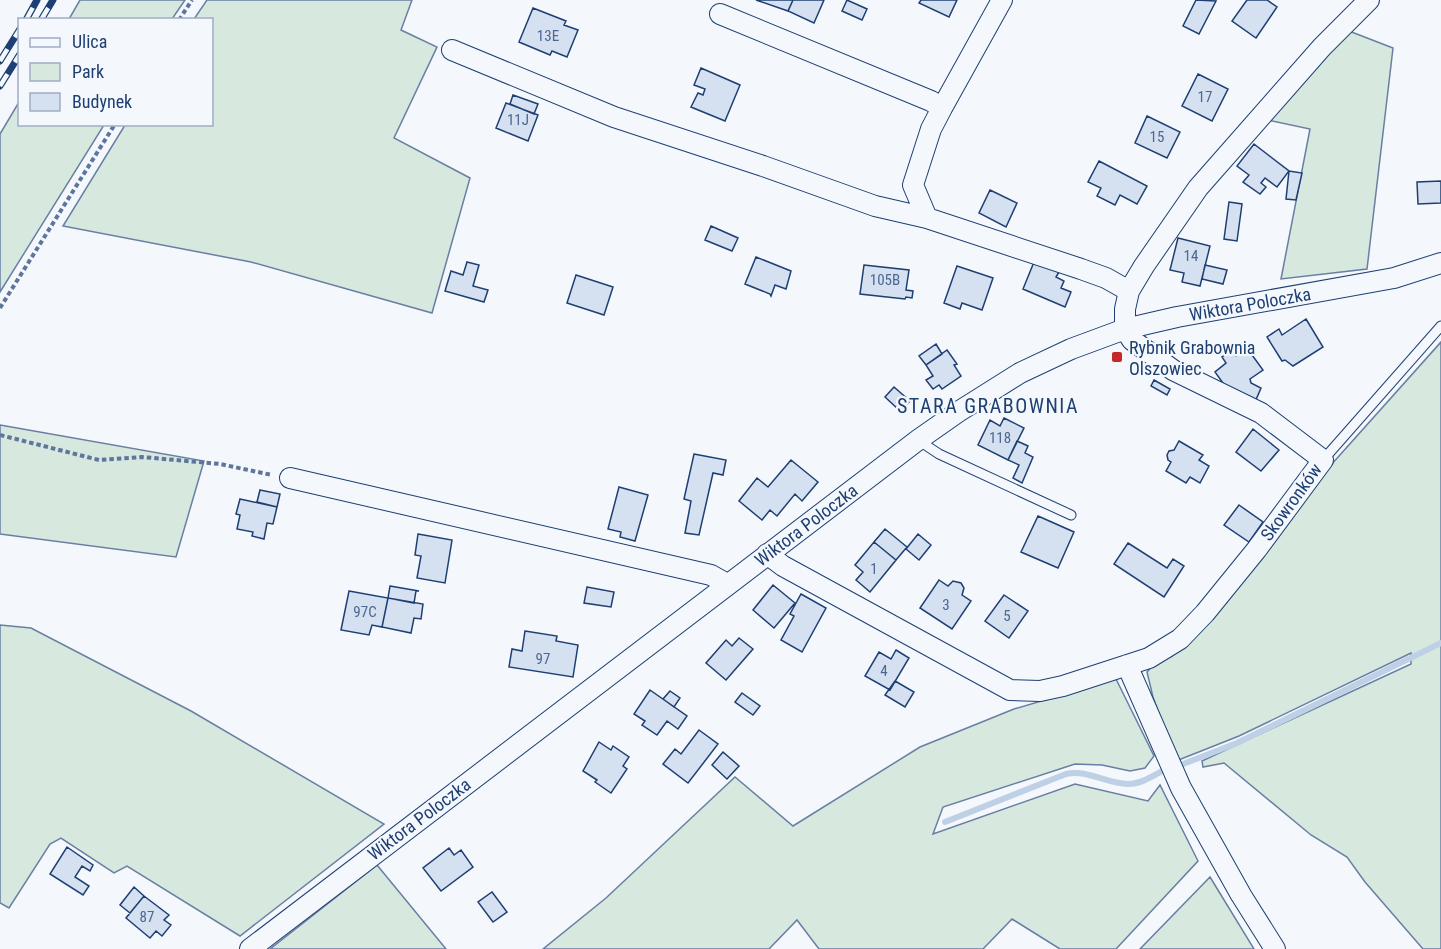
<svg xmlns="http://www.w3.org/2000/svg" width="1441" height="949" viewBox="0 0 1441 949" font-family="'Roboto Condensed',sans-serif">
	<rect width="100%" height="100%" fill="#f4f7fb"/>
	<path fill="#d7e8df" stroke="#687fa3" stroke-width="1.5" d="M 80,0 L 185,0 L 172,19 L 69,19 Z
		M 207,0 L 412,0 L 401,30 L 437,47 L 394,138 L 470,178 L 432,313 L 251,262 L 63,226 L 125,125 L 212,124 L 212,20 L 194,19 Z
		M 1349,31 L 1393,48 L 1367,269 L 1281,279 L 1310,129 L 1268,120 Z
		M 19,102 L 20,124 L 104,125 L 0,292 L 0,134 Z
		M 1441,342 L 1441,949 L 1423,949 L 1365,882 L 1347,857 L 1311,835 L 1224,763 L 1203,767 L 1202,761 L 1411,664 L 1411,653 L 1239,736 L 1176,761 L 1153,697 L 1147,672 L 1155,663 L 1172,656 L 1197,632 L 1331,465 Z
		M 0,425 L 204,461 L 176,557 L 0,534 Z
		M 0,625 L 31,628 L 191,711 L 384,824 L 240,936 L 127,866 L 114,873 L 61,838 L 50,844 L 9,908 L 0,903 Z
		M 1116,679 L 1154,756 L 1145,768 L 1130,771 L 1102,765 L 1075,764 L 943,807 L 933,834 L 1075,784 L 1148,801 L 1160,785 L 1198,861 L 1116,949 L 1060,949 L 1012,919 L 983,949 L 819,949 L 797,920 L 769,949 L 543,949 L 606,898 L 735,777 L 793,826 L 920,747 L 1014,709 Z
		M 377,865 L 446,949 L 270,949 Z
		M 1210,877 L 1254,949 L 1140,949 Z"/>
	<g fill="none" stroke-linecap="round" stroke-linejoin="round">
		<path stroke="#bed0e5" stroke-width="6" d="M 1178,766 L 1237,743 L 1441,643
			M 945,822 L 1066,774 C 1087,769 1107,784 1128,784 C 1141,784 1153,776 1164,770"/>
	</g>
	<path fill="#d5e0f0" stroke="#1d3f73" stroke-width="1.5" d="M 756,0 L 793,0 L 788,11 Z
		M 793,0 L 824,0 L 814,23 L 788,11 Z
		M 847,0 L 867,9 L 862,20 L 842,11 Z
		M 921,0 L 957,0 L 949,17 L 919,3 Z
		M 1196,0 L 1216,1 L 1199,34 L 1183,26 Z
		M 1247,0 L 1267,0 L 1277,7 L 1256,38 L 1232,21 Z
		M 533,8 L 566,21 L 564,25 L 578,30 L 567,57 L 552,51 L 550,55 L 519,42 Z
		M 701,68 L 740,85 L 725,121 L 691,107 L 698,93 L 703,95 L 705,89 L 694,85 Z
		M 1198,74 L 1228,89 L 1212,121 L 1182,106 Z
		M 513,95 L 538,104 L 534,114 L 510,104 Z
		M 506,103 L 538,115 L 528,141 L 496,128 Z
		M 1147,116 L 1180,132 L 1167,158 L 1135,143 Z
		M 1254,144 L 1289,171 L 1277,187 L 1265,178 L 1261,183 L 1266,187 L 1260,194 L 1243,182 L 1249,175 L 1237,166 Z
		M 1099,161 L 1147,186 L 1137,204 L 1120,195 L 1115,205 L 1097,196 L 1101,188 L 1088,182 Z
		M 1289,171 L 1302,173 L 1296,200 L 1286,199 Z
		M 1441,181 L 1441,203 L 1418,204 L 1417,182 Z
		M 990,190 L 1017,203 L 1006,227 L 979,213 Z
		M 1229,202 L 1242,204 L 1237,241 L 1224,239 Z
		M 711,226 L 738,238 L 732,251 L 705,240 Z
		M 1178,238 L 1210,246 L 1200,286 L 1182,282 L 1184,273 L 1170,270 Z
		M 756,257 L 791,271 L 786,289 L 775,285 L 771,296 L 770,294 L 745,284 Z
		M 467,262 L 479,265 L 473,286 L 488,290 L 484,302 L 445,291 L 451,271 L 463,275 Z
		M 1034,262 L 1059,272 L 1056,277 L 1064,281 L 1061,288 L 1071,292 L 1065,307 L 1023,289 Z
		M 864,265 L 909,270 L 906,290 L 913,291 L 912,298 L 906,297 L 905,299 L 860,294 Z
		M 1205,265 L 1227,270 L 1223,284 L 1202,279 Z
		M 957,266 L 993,278 L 982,310 L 962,303 L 960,309 L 944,303 Z
		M 576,275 L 613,287 L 604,315 L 567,303 Z
		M 1306,319 L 1323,347 L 1293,366 L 1285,360 L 1282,361 L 1267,337 L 1279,329 L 1282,335 Z
		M 936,344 L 942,354 L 926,365 L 919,356 Z
		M 1247,348 L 1263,370 L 1250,379 L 1251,383 L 1261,388 L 1255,402 L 1230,393 L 1215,372 L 1226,363 L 1222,357 L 1232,350 L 1236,356 Z
		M 947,350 L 957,364 L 954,365 L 961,376 L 942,389 L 939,385 L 933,389 L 926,380 L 933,376 L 926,365 Z
		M 1154,380 L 1170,389 L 1167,395 L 1151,386 Z
		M 894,387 L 910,401 L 900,411 L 885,397 Z
		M 1004,418 L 1024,428 L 1008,460 L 978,445 L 990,420 L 1000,426 Z
		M 1253,429 L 1279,450 L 1261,471 L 1236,452 Z
		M 1017,441 L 1028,446 L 1025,453 L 1033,457 L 1022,483 L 1013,478 L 1019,465 L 1008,460 Z
		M 1179,441 L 1203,455 L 1199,460 L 1209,466 L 1200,483 L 1190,477 L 1186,483 L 1166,471 L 1171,462 L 1168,460 L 1167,455 L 1169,451 L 1174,450 Z
		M 694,454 L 726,460 L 723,475 L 713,473 L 699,535 L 685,533 L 691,501 L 684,499 Z
		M 791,460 L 818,482 L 802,501 L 795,494 L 777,516 L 770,510 L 762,520 L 739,501 L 757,478 L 768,487 Z
		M 619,487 L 648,495 L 635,541 L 620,537 L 621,532 L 608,529 Z
		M 260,490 L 280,494 L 277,507 L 257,502 Z
		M 240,499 L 277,507 L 273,524 L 267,523 L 264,539 L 252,536 L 253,532 L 237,529 L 240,515 L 236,514 Z
		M 1239,505 L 1263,522 L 1249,542 L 1224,525 Z
		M 1038,516 L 1074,532 L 1058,568 L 1021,552 Z
		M 885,529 L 907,547 L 896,560 L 874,542 Z
		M 418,534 L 452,540 L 445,583 L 417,578 L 421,556 L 415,555 Z
		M 918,534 L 931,545 L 919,560 L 906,549 Z
		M 874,542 L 896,560 L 870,592 L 856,580 L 863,572 L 855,565 Z
		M 1128,543 L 1167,568 L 1173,559 L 1184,566 L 1164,597 L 1114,564 Z
		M 939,580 L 948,586 L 953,581 L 961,583 L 964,588 L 962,595 L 971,601 L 952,629 L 920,608 Z
		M 773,585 L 795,603 L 774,628 L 753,610 Z
		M 390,586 L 419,591 L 416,591 L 414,603 L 388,598 Z
		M 587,587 L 614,592 L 611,607 L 584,603 Z
		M 349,591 L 388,598 L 382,627 L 372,625 L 369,635 L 341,630 Z
		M 801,594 L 826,608 L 802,652 L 781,640 L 794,616 L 790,614 Z
		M 1004,595 L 1028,611 L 1009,638 L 985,621 Z
		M 388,598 L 423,604 L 421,619 L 414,618 L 411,633 L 382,627 Z
		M 525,631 L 557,636 L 556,641 L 578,645 L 573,677 L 509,667 L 512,649 L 522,651 Z
		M 739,638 L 753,649 L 726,680 L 706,663 L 726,640 L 732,646 Z
		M 896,650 L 909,658 L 890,690 L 865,676 L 879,652 L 891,659 Z
		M 895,681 L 914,692 L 905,707 L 885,695 Z
		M 650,690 L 687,716 L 678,729 L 667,721 L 657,735 L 642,725 L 645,721 L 634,714 Z
		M 670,691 L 680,698 L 674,707 L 663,699 Z
		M 742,693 L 760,706 L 753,715 L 735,702 Z
		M 699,730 L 718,744 L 688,783 L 663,764 L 675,749 L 681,754 Z
		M 599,742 L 611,750 L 613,746 L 629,757 L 623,766 L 627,769 L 611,793 L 595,782 L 597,780 L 583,771 Z
		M 723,752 L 739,766 L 727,779 L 712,765 Z
		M 67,847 L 93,865 L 90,871 L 82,866 L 75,877 L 89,886 L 83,895 L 50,874 Z
		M 449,848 L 454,855 L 461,850 L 473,867 L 441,891 L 423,868 Z
		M 134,887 L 144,896 L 130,913 L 120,905 Z
		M 492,892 L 507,912 L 493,922 L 478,902 Z
		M 144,896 L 169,915 L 164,920 L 171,925 L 162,936 L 156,931 L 150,938 L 126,918 Z"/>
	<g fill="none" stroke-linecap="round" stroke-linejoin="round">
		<defs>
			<path id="lane" d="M 918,440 L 939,454 L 1071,515
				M 1323,460 L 1441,326"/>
			<path id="street" d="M 452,50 L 614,117 L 763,166 L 875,206 L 927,218 L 913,185 L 931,129 L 942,108 L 931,101 L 720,14
				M 942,108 L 1002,0
				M 927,218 L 1081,269 L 1106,278 L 1129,291
				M 290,478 L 711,575 L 727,584
				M 767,554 L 783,566 L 1010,690 L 1040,691 L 1063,686 L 1149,658 L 1180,639 L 1205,613 L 1257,549 L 1323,460 L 1261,413 L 1173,370 L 1132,340 L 1125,329 L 1125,309 L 1129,291 L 1144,266 L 1198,188 L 1322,47 L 1369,0
				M 1127,665 L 1181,788 L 1241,895 L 1275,949
				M 250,949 L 918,440 L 958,412 L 1020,373 L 1071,349 L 1125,329 L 1177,317 L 1394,278 L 1441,263"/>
		</defs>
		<use href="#lane" stroke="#1d3f73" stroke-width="11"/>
		<use href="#street" stroke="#1d3f73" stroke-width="22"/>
		<path stroke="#5e769c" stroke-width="4" stroke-dasharray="4.5 3" stroke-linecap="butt" d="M 179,20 L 192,0
			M 0,308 L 115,124
			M 0,435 L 99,460 L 142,457 L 220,464 L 272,475"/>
		<use href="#lane" stroke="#f4f7fb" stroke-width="9"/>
		<use href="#street" stroke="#f4f7fb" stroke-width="20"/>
		<defs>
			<path id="rail" d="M 26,20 L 37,0
				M 41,20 L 53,0
				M 0,61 L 20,29
				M 0,86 L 20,54"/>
		</defs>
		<use href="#rail" stroke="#1d3f73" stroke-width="7"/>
		<use href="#rail" stroke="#f4f7fb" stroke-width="4.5" stroke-dasharray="14" stroke-linecap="butt"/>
	</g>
	<rect fill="#c62828" stroke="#f4f7fb" stroke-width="2" x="1111" y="351" width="12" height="12" rx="3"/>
	<g text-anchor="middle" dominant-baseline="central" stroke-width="4.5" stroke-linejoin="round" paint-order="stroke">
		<g font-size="15" fill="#4b6792">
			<text x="548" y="36">13E</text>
			<text x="1205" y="97">17</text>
			<text x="518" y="120">11J</text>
			<text x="1157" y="137">15</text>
			<text x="1191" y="256">14</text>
			<text x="885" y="280">105B</text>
			<text x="1000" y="438">118</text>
			<text x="874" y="569">1</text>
			<text x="946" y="605">3</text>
			<text x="365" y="612">97C</text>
			<text x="1007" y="616">5</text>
			<text x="543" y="659">97</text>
			<text x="884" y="671">4</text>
			<text x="147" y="917">87</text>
		</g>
		<g font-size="18" fill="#1d3f73" stroke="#f4f7fb">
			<text transform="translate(1250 304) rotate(-10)">Wiktora Poloczka</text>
			<text transform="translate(1291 502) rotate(-54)">Skowronków</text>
			<text transform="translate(806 525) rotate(-37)">Wiktora Poloczka</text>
			<text transform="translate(419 819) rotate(-37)">Wiktora Poloczka</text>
		</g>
		<g font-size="18" fill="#1d3f73" stroke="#f4f7fb" text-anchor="start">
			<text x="1129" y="347">Rybnik Grabownia<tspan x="1129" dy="21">Olszowiec</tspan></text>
		</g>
		<g font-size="20" letter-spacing="1.5" fill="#1d3f73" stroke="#f4f7fb">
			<text x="988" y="406">STARA GRABOWNIA</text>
		</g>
	</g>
	<rect x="18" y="18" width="195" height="108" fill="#f4f7fb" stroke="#9eadc5" stroke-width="1.5"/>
	<rect x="30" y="38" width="30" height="9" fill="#f4f7fb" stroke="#9eadc5" stroke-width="1.5"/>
	<text x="72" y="48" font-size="18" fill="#1d3f73">Ulica</text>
	<rect x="30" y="63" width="30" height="18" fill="#d7e8df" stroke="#9eadc5" stroke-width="1.5"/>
	<text x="72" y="78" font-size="18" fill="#1d3f73">Park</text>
	<rect x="30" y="93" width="30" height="18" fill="#d5e0f0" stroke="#9eadc5" stroke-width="1.5"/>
	<text x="72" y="108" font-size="18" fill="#1d3f73">Budynek</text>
</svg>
